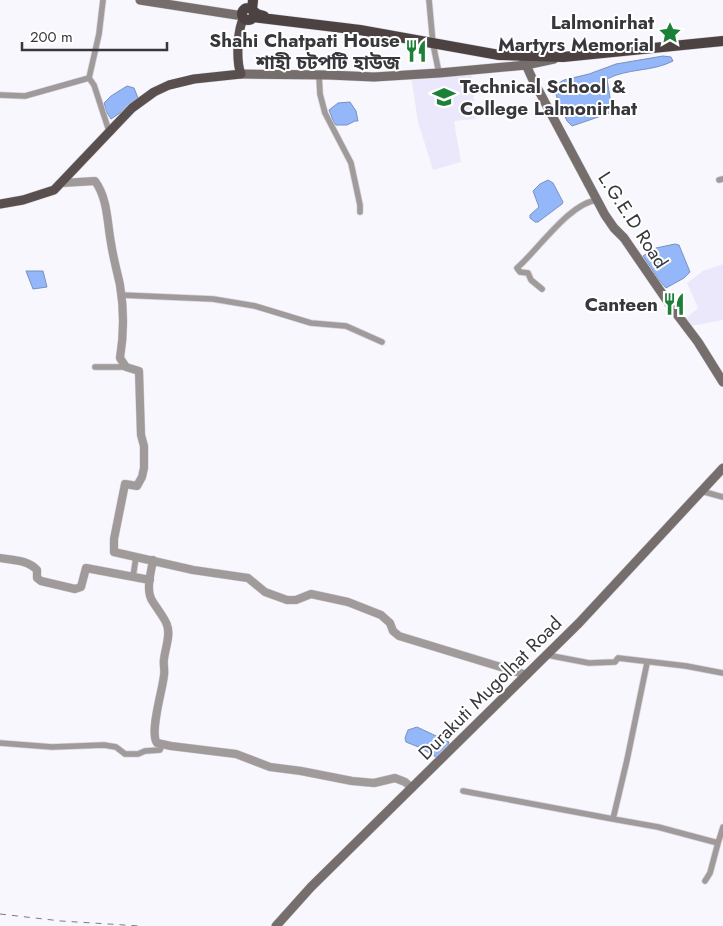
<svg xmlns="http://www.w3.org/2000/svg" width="723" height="926" viewBox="0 0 723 926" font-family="Jost,'Noto Sans Bengali',sans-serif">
	<rect width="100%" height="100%" fill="#f7f7fd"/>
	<path fill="#eae8fa" d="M 471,69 L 476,119 L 454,121 L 461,162 L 433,170 L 418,122 L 411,75 Z
		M 723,264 L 723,320 L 691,326 L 686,318 L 698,308 L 687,283 L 703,271 Z"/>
	<path fill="#94b7f9" stroke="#7891c0" d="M 663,56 L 671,57 L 673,61 C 652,72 628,68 607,79 L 612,110 L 610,113 L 572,126 L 567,121 L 558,101 L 555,91 L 557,84 L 564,80 L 589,74 L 616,64 Z
		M 127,86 L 134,88 L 138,98 L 130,106 L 111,119 L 106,111 L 104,103 L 111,96 Z
		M 350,102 L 356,111 L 358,121 L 355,121 L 347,125 L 336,125 L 334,123 L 329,110 L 338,103 Z
		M 548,180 L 553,183 L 563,202 L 562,204 L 538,222 L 535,222 L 530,218 L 530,215 L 539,207 L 533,191 L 540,184 Z
		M 675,244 L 679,245 L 690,272 L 684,278 L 666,288 L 659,280 L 643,256 L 656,248 Z
		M 26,271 L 43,271 L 47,287 L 33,289 Z
		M 417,727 L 449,742 L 448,747 L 436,757 L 421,748 L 406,742 L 405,738 L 408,730 Z"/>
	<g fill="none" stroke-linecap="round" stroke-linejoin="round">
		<defs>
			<path id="minor" d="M 103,0 L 99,34 L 89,78 L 94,85 L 109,131
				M 429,0 L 433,44 L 439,73
				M 319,75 L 320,94 L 325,113 L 351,163 L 360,205 L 360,212
				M 0,95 L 25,96 L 89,78
				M 719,180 L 723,179
				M 542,289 L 531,280 L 528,273 L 520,272 L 517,268 C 538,250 570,202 598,200
				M 121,295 L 213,299 L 255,306 L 311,323 L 346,326 L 382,342
				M 95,367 L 126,367
				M 701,491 L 723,497
				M 133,577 L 136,557
				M 547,655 L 589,663 L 615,662 L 618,658 L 686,666 L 723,673
				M 647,663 L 627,760 L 613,819 L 658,827 L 718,843 L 710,873 L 705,881
				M 0,743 L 52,747 L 104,745 L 116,747 L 125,754 L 138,754 L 145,751 L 160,750 L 162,744
				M 463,791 L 613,819
				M 718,843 L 723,827"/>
			<path id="tertiary" d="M 62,183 L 95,181 C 108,199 107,222 111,243 C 113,257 117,271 120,285 C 124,309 124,334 120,358 L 126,367 L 139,371 L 141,435 L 144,446 L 144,468 L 142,477 L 137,486 L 125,484 L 114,539 L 114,552 L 193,570 L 248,578 L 265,592 L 287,600 L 296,600 L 311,594 L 348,602 L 381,615 L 390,623 L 393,631 L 399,636 L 527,675
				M 0,558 C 13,560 28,560 37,570 L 37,578 L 41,581 L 75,589 L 81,587 L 86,568 L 150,580
				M 153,560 C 151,573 145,591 153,602 C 156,607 166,620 167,625 C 171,635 165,649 164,659 C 163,664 165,670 164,675 C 163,689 149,732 157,743 L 171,746 L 236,754 L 270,767 L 301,771 L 352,781 L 374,783 L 395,778 L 405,782 L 412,788"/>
			<path id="secondary" d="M 140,0 L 243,16
				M 522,56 L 532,78 L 605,215 L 614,228 L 624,238 L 670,305 L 698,342 L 723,382
				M 241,74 L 329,75 L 374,77 L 439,73 L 526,65 L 554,59
				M 276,926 L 311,887 L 579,623 L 723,468"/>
			<path id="primary" d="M 0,204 L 23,200 L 54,190 L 132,108 L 154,92 L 169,85 L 194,79 L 241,74 C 236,62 237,29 244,18"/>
			<path id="trunk" d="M 253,0 L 252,10 L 257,14 L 264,16
				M242 14a6 6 0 1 1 12 0a6 6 0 1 1-12 0Z
				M 253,17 L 360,30 L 499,55 L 563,57 L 723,41"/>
		</defs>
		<use href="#minor" stroke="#d5d4da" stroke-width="7"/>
		<use href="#tertiary" stroke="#d5d4da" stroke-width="9"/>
		<use href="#secondary" stroke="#d5d4da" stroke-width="10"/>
		<use href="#primary" stroke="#d5d4da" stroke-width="10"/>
		<use href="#trunk" stroke="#d5d4da" stroke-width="11"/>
		<use href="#minor" stroke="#a09a9a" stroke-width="5.5"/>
		<use href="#tertiary" stroke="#a09a9a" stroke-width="8"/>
		<use href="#secondary" stroke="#766e6d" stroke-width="9"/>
		<use href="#primary" stroke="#584f4e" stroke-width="9"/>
		<use href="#trunk" stroke="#4c4242" stroke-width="10"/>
		<path stroke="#7b7b80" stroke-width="1" stroke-dasharray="6 6" stroke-linecap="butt" d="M 0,914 L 61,921 L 140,926"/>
	</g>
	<defs>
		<symbol id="sight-bare" viewBox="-9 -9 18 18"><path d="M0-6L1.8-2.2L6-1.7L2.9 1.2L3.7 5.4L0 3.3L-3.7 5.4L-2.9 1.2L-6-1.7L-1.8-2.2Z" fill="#1c8136" stroke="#fff" stroke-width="2.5" paint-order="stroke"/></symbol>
		<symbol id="restaurant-bare" viewBox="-9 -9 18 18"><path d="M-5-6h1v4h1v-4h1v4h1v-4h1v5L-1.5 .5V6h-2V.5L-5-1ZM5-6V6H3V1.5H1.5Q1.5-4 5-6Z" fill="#1c8136" stroke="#fff" stroke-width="2.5" paint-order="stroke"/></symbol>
		<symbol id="school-bare" viewBox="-9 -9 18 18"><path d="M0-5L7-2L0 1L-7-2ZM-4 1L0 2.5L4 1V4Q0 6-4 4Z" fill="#1c8136" stroke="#fff" stroke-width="2.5" paint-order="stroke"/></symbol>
	</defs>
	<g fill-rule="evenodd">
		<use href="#sight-bare" x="654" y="17" width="32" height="32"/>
		<use href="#restaurant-bare" x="400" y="35" width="32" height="32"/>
		<use href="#school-bare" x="428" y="81" width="32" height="32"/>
		<use href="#restaurant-bare" x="658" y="288" width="32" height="32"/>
	</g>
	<g text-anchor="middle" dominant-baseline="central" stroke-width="4" stroke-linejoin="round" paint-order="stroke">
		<g font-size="19" font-weight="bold" fill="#38373b" stroke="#fff" text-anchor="end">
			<text x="654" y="22">Lalmonirhat<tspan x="654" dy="22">Martyrs Memorial</tspan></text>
			<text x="400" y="40">Shahi Chatpati House<tspan x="400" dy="22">শাহী চটপটি হাউজ</tspan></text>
			<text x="460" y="86" text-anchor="start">Technical School &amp;<tspan x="460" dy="22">College Lalmonirhat</tspan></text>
			<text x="658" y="304">Canteen</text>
		</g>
		<g font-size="19" fill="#38373b" stroke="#fff">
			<text transform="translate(633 220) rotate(57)">L.G.E.D Road</text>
			<text transform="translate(490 688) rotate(-45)">Durakuti Mugolhat Road</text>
		</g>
	</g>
	<path d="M22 42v8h145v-8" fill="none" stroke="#38373b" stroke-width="2.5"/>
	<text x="30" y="42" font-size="15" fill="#38373b" stroke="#ffffff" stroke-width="4" paint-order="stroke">200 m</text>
</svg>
